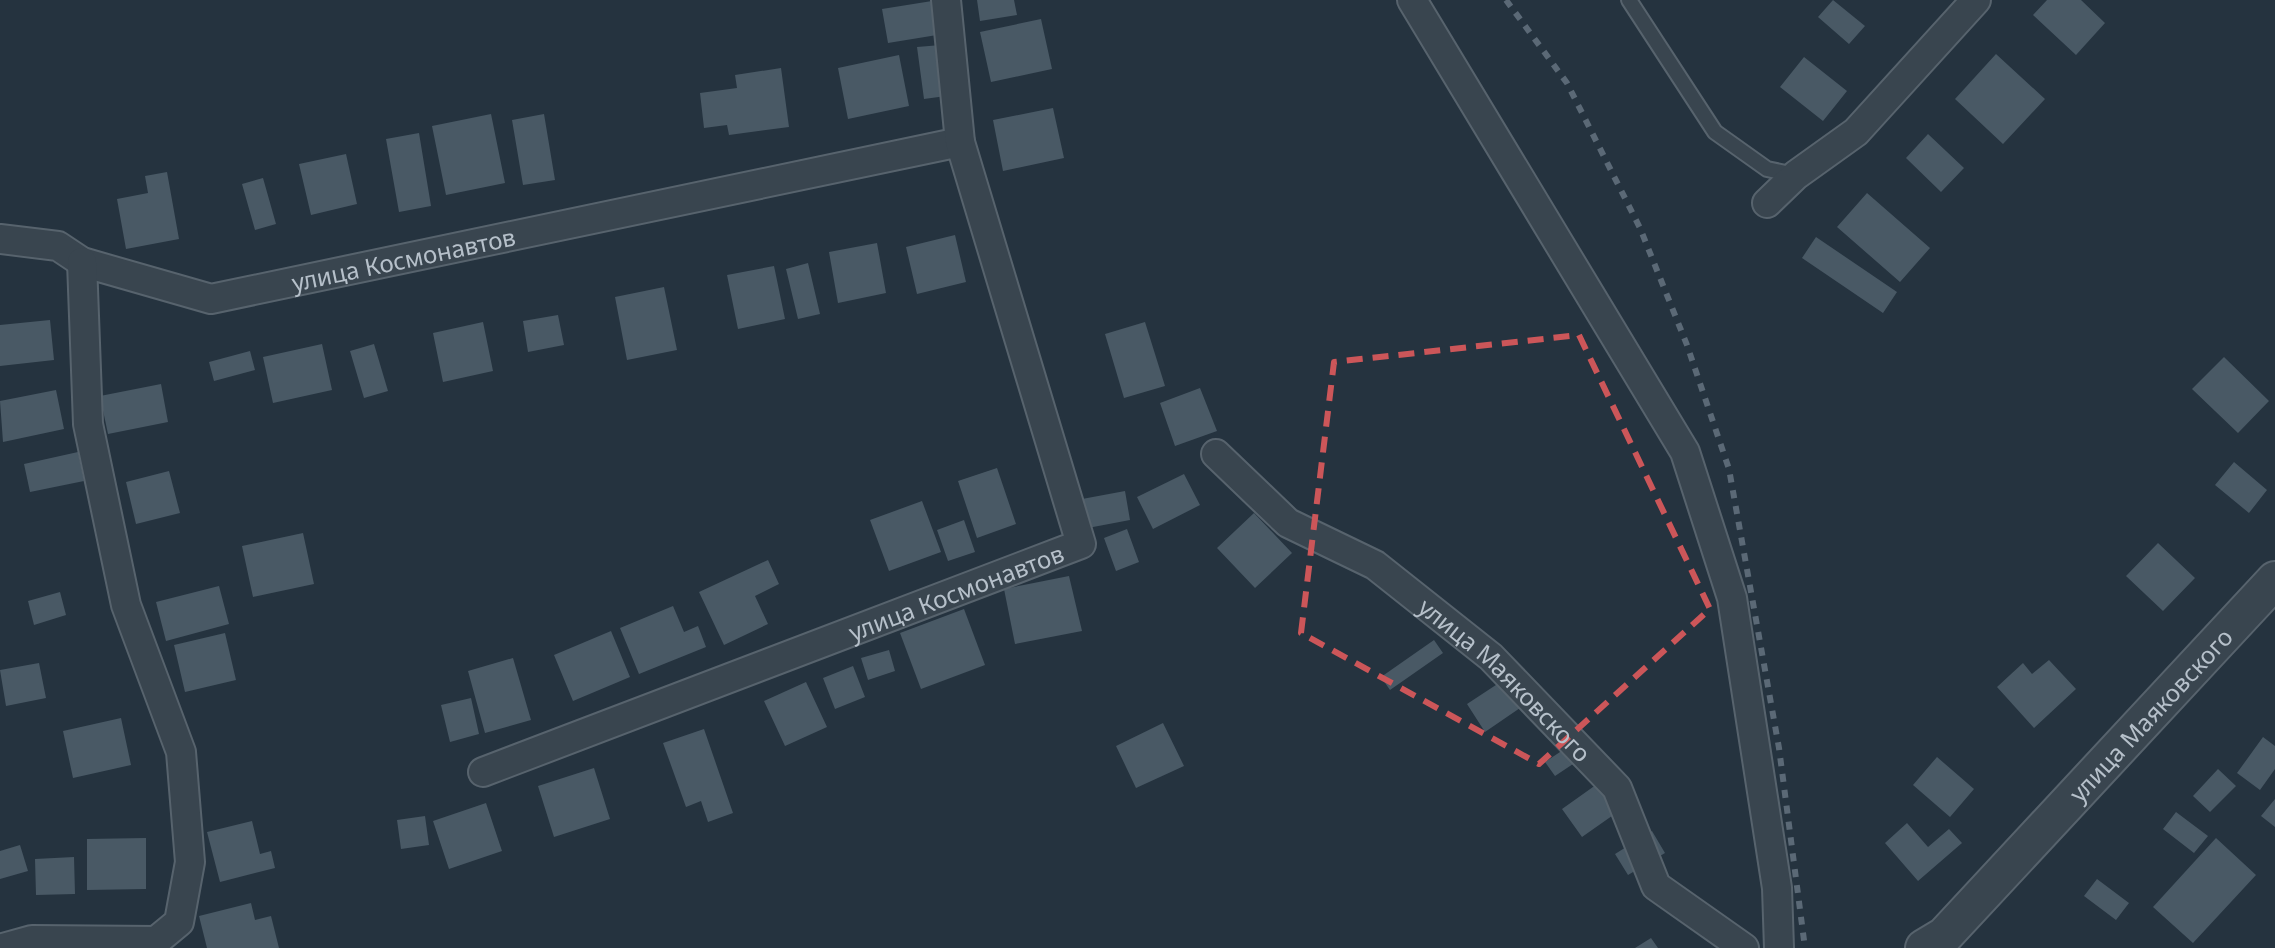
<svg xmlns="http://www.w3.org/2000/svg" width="2275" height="948" viewBox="0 0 2275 948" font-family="'Noto Sans',sans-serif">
	<rect width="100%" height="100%" fill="#25333f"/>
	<path fill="#495965" d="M 977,0 L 1014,0 L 1017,15 L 980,21 Z
		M 1833,0 L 1865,26 L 1849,44 L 1818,17 Z
		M 2047,0 L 2081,0 L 2105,23 L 2076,55 L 2033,15 Z
		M 932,1 L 937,35 L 888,43 L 882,9 Z
		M 1041,19 L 1052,69 L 991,82 L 980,32 Z
		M 941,45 L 946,96 L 924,99 L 917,47 Z
		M 1996,54 L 2045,99 L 2003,144 L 1955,99 Z
		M 899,55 L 909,106 L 848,119 L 838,68 Z
		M 1804,57 L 1847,91 L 1823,121 L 1780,87 Z
		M 781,68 L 789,127 L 729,135 L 727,125 L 704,128 L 700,93 L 737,88 L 735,75 Z
		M 1053,108 L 1064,158 L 1003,171 L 993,120 Z
		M 491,114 L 505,183 L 446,195 L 432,126 Z
		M 544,114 L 555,180 L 523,185 L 512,120 Z
		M 419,133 L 431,206 L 399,212 L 386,139 Z
		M 1928,134 L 1964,168 L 1941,192 L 1906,158 Z
		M 346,154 L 357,204 L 311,215 L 299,164 Z
		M 167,172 L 179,239 L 126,249 L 117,199 L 148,193 L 145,176 Z
		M 263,178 L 276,224 L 255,230 L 242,184 Z
		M 1867,193 L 1930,248 L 1900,282 L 1837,227 Z
		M 955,235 L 966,282 L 917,294 L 906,247 Z
		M 1816,237 L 1897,292 L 1883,313 L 1802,258 Z
		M 877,243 L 886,293 L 838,303 L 829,252 Z
		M 808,263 L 820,314 L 798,319 L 786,269 Z
		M 774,266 L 785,319 L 738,329 L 727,275 Z
		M 664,287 L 677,350 L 627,360 L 615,297 Z
		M 558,315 L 564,345 L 528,352 L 523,321 Z
		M 50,320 L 54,360 L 0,366 L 0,325 Z
		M 483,322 L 493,371 L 443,382 L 433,333 Z
		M 1145,322 L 1165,386 L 1124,398 L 1105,334 Z
		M 322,344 L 332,390 L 273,403 L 263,357 Z
		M 374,344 L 388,391 L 364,398 L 350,351 Z
		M 250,351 L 255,370 L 214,381 L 209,362 Z
		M 2224,357 L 2269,401 L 2238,433 L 2192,389 Z
		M 161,384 L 168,422 L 108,434 L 100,396 Z
		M 1200,388 L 1217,431 L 1175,446 L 1160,403 Z
		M 56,390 L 64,429 L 3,442 L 0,401 Z
		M 78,452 L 84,481 L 30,492 L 24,464 Z
		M 2234,462 L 2267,490 L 2249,513 L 2215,485 Z
		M 997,468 L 1016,524 L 977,538 L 958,481 Z
		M 169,471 L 180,513 L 136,524 L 126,482 Z
		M 1184,474 L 1200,505 L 1153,529 L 1137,497 Z
		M 1125,491 L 1130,520 L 1072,531 L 1066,502 Z
		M 922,501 L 941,552 L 889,571 L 870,520 Z
		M 1254,513 L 1292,553 L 1255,588 L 1217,548 Z
		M 964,520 L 975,552 L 948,561 L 937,530 Z
		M 1127,529 L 1139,562 L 1116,571 L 1104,538 Z
		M 303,533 L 314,584 L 253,597 L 242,546 Z
		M 2158,543 L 2195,578 L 2163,611 L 2126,576 Z
		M 768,560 L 779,584 L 755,596 L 768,624 L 724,645 L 699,592 Z
		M 1069,576 L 1082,631 L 1015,644 L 1004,589 Z
		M 219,586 L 229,624 L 166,641 L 156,602 Z
		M 60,592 L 66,615 L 34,625 L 28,601 Z
		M 673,606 L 684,632 L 698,626 L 706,647 L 639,674 L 620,628 Z
		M 964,609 L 985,665 L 921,689 L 900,633 Z
		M 611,631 L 630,677 L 573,701 L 554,655 Z
		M 225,633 L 236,680 L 185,692 L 174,645 Z
		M 1434,640 L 1443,653 L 1390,690 L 1381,677 Z
		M 889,650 L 895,671 L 868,680 L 861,658 Z
		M 513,658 L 531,720 L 485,733 L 468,671 Z
		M 2049,660 L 2076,689 L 2034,728 L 1997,687 L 2023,663 L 2032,674 Z
		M 39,663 L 46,698 L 6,706 L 0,670 Z
		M 853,666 L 865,697 L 835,709 L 823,678 Z
		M 1502,681 L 1520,708 L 1485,732 L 1467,704 Z
		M 806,682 L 827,727 L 785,746 L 764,701 Z
		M 471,698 L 479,734 L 450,742 L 441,705 Z
		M 121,718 L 131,765 L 73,778 L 63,731 Z
		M 1163,723 L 1184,766 L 1136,788 L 1116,746 Z
		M 704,729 L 733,813 L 708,822 L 701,801 L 686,807 L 663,743 Z
		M 2263,737 L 2275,746 L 2275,769 L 2260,790 L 2237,773 Z
		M 1566,748 L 1576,762 L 1555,776 L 1545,762 Z
		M 1937,757 L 1974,789 L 1950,817 L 1913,785 Z
		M 594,768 L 610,819 L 554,837 L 538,786 Z
		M 2218,769 L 2236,786 L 2210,812 L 2193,796 Z
		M 1600,782 L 1619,811 L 1582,837 L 1562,809 Z
		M 2275,799 L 2275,827 L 2261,816 Z
		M 486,803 L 502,851 L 449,869 L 433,821 Z
		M 2176,812 L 2208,836 L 2194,853 L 2163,829 Z
		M 425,816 L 429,845 L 401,849 L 397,820 Z
		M 252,821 L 260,854 L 271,851 L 275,868 L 220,882 L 207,832 Z
		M 1907,823 L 1928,847 L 1949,829 L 1962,843 L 1918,881 L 1885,843 Z
		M 1652,831 L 1665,853 L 1628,875 L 1615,854 Z
		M 146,838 L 146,889 L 87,890 L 87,839 Z
		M 2216,838 L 2256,875 L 2193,943 L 2153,907 Z
		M 20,845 L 28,871 L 0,879 L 0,851 Z
		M 74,857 L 75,894 L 36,895 L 35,859 Z
		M 2097,879 L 2129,903 L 2116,920 L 2084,896 Z
		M 251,903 L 255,920 L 271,916 L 279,948 L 207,948 L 199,916 Z
		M 1651,938 L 1658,948 L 1635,948 Z"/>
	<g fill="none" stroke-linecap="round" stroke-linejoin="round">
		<defs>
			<path id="service" d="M 1629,0 L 1715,132 L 1767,169 L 1795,175"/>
			<g id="minor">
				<path d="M 1412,0 L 1685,452 L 1732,598 L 1777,888 L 1779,948"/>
				<path d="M 1767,203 L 1796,175 L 1856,132 L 1976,0"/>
				<path id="s1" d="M 0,239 L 58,246 L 82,262 L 211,299 L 960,142"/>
				<path id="s2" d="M 1216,454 L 1288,523 L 1375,565 L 1491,657 L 1617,788 L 1656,886 L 1744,948"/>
				<path id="s3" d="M 483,772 L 1081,544 L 960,142 L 946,0"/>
				<path d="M 3,948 L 32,940 L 156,941 L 179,922 L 190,862 L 181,752 L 126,605 L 88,424 L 82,262"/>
			</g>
			<g id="tertiary">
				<path id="s4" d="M 1924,948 L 1944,936 L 2275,580"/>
			</g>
		</defs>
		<use href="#service" stroke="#57636d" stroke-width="18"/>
		<use href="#minor" stroke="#57636d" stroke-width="32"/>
		<use href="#tertiary" stroke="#57636d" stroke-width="40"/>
		<use href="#service" stroke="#39454f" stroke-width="14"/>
		<use href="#minor" stroke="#39454f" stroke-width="28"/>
		<use href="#tertiary" stroke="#39454f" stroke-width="36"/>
		<path stroke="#5b6976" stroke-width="6" stroke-dasharray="8 8" stroke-linecap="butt" d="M 1506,0 L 1567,83 L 1640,228 L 1687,345 L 1729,469 L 1779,748 L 1805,948"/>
	</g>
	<path fill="none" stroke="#cc5659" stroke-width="6" stroke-dasharray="16 10" stroke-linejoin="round" d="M 1579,335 L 1710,609 L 1539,764 L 1301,633 L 1334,362 Z"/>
	<g text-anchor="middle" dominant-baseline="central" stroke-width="8" stroke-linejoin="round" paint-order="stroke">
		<g font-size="24" fill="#b6c0ca" stroke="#1e2a34">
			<text stroke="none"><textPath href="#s1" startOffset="418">улица Космонавтов</textPath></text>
			<text stroke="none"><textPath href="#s3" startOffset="506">улица Космонавтов</textPath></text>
			<text stroke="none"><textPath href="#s2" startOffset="370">улица Маяковского</textPath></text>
			<text stroke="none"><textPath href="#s4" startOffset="326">улица Маяковского</textPath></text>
		</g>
	</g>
</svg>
